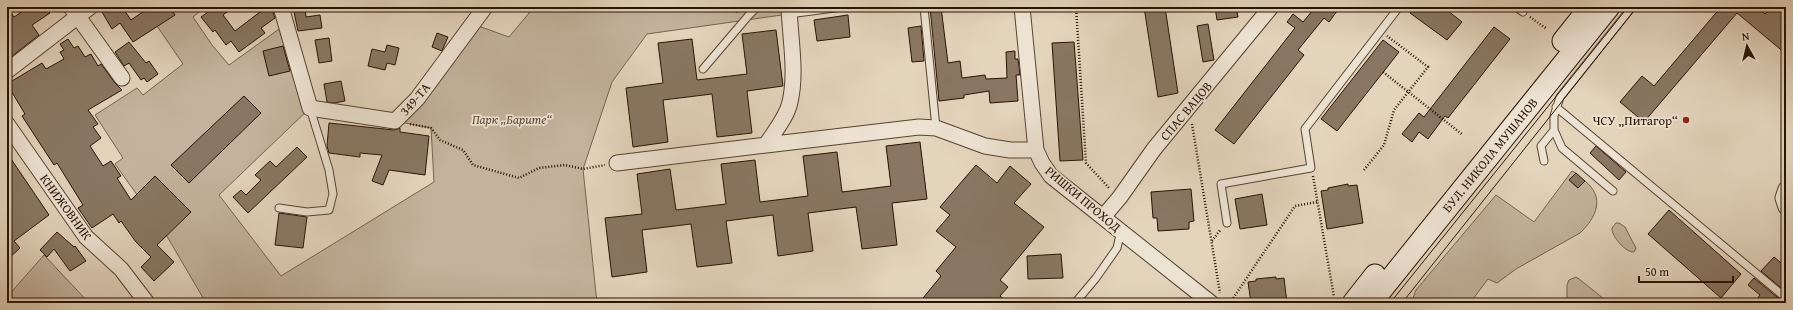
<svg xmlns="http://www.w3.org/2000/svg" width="1793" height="310" viewBox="0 0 1793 310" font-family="'Gentium Book Plus',serif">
	<rect width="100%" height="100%" fill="#e3d4bc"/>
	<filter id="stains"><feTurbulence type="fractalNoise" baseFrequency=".005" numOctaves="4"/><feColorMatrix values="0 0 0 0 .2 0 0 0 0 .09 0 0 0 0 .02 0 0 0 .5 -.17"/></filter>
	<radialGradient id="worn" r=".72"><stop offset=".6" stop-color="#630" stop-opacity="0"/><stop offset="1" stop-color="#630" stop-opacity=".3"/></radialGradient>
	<path fill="#c3b39d" stroke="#766350" d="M 144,7 L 205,7 L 193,17 L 212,45 L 229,65 L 286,24 L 310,108 L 219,195 L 281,276 L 434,182 L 431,128 L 395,121 L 473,24 L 509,37 L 534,7 L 789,7 L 789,14 L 647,34 L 612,82 L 583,169 L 597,303 L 206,303 L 168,238 L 115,164 L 123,158 L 95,115 L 137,88 L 143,95 L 183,64 Z
		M 1572,171 L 1576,173 L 1569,180 L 1578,188 L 1585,181 C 1605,197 1597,217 1580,233 L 1516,269 L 1497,283 L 1488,279 L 1470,303 L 1411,303 L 1416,290 L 1496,195 L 1534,222 Z
		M 1616,223 L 1619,223 L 1625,227 L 1636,248 L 1634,252 C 1626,253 1611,236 1612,228 Z
		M 44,255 L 89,303 L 7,303 L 7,297 Z
		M 1576,277 L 1579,279 L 1609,303 L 1567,303 L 1567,285 L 1569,280 Z"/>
	<path fill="#897763" stroke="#281303" d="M 7,7 L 14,17 L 29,7 L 45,7 L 50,13 L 32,25 L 39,35 L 7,60 Z
		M 99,7 L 122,7 L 131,20 L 150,7 L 170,7 L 175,15 L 133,42 L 120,23 L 112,29 Z
		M 215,7 L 234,7 L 223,15 L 235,31 L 260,12 L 256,7 L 271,7 L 275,18 L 261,28 L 265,33 L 239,52 L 231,41 L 226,45 L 215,30 L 213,32 L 201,17 Z
		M 293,7 L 305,7 L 306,17 L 320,15 L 322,28 L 298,31 Z
		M 930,7 L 941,7 L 948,63 L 960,61 L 962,78 L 985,75 L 986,79 L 1007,78 L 1006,52 L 1015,51 L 1015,59 L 1018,59 L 1020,75 L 1016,75 L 1018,101 L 990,103 L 989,91 L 964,95 L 964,98 L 939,101 Z
		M 1144,7 L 1165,7 L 1178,93 L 1158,97 Z
		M 1215,7 L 1236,7 L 1238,17 L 1217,20 Z
		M 1309,7 L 1340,7 L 1329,22 L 1324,18 L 1298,50 L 1304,55 L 1234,144 L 1215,130 L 1295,28 L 1287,22 L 1293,14 L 1303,22 L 1313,10 Z
		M 1415,7 L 1443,7 L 1462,22 L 1447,40 L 1410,13 Z
		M 1721,7 L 1757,7 L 1765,14 L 1772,7 L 1786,7 L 1786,54 L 1737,13 L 1644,122 L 1620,102 L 1642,76 L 1654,86 Z
		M 848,15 L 850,37 L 817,41 L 814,20 Z
		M 1208,24 L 1214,60 L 1203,62 L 1197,26 Z
		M 921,26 L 924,61 L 912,62 L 908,28 Z
		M 1494,27 L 1510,39 L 1448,118 L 1445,116 L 1428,139 L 1419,132 L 1412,142 L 1402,134 L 1419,113 L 1424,117 Z
		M 776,30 L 783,86 L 747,91 L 752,133 L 717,137 L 712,94 L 663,100 L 668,142 L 633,147 L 626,88 L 663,83 L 658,43 L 692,39 L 697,80 L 747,74 L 742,34 Z
		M 437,33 L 448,37 L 442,51 L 432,47 Z
		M 329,38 L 332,61 L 319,63 L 315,40 Z
		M 68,39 L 74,48 L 78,46 L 85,57 L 91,54 L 98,66 L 101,64 L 115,83 L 122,90 L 88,110 L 98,124 L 93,127 L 101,138 L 90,146 L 103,166 L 111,161 L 121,176 L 117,178 L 131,200 L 155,176 L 191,212 L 157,245 L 174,262 L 154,281 L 141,267 L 151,257 L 136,242 L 121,221 L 119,223 L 113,214 L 92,228 L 78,208 L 83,205 L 57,163 L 54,165 L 22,116 L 25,114 L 7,84 L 42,63 L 46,69 L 64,59 L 60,52 L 64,50 L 60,44 Z
		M 1383,40 L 1399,52 L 1337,131 L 1321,119 Z
		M 129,42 L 146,63 L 149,61 L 158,74 L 147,82 L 144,78 L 141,80 L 129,63 L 124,66 L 115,52 Z
		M 1074,42 L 1083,160 L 1060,161 L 1052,43 Z
		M 387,45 L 399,48 L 395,65 L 387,63 L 385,70 L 368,66 L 372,49 L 385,52 Z
		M 283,46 L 290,71 L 269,76 L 263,51 Z
		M 341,81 L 345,101 L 334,103 L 327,102 L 324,84 Z
		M 244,96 L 261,113 L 189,183 L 171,165 Z
		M 329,123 L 394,130 L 400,128 L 400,132 L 429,136 L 425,175 L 389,170 L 383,185 L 372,181 L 382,155 L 360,153 L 360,157 L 329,153 L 327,146 Z
		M 920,142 L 927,199 L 892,203 L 897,245 L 862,249 L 856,207 L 808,213 L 813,251 L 778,256 L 773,215 L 726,221 L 732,263 L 697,267 L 691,224 L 642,230 L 647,272 L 612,277 L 605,218 L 642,214 L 637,174 L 670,169 L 676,210 L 726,204 L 721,164 L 755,160 L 760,202 L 808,196 L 803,156 L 837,152 L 842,192 L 891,186 L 886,146 Z
		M 1596,146 L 1626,172 L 1619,180 L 1590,153 Z
		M 297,147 L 307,157 L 248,213 L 233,197 L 241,190 L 246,195 L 261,180 L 255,175 L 270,161 L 276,167 Z
		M 7,153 L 49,215 L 14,241 L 20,248 L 7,260 Z
		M 976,165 L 997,183 L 1010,166 L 1031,184 L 1014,203 L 1044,227 L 1000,280 L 1008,287 L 1000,296 L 1009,303 L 919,303 L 941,276 L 936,271 L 956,247 L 936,231 L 950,215 L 940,207 Z
		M 1576,173 L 1585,181 L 1578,188 L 1569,180 Z
		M 1348,184 L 1348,186 L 1357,185 L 1363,223 L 1327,229 L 1321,191 L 1328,190 L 1328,188 Z
		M 1191,189 L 1194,221 L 1189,222 L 1189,229 L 1158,231 L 1157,218 L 1153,218 L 1151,192 Z
		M 1262,194 L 1267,225 L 1240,229 L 1235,199 Z
		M 1669,210 L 1741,274 L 1721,298 L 1648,234 Z
		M 279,213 L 307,217 L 303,248 L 275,245 Z
		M 57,232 L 74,247 L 75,246 L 86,261 L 70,271 L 54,249 L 47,257 L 40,250 Z
		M 1061,254 L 1063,278 L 1028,279 L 1027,256 Z
		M 1774,257 L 1786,267 L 1786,292 L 1761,271 Z
		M 1276,277 L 1276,279 L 1284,278 L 1287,303 L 1251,303 L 1248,282 L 1256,281 L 1256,279 Z
		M 1754,278 L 1783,302 L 1786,303 L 1754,303 L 1760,295 L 1748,285 Z"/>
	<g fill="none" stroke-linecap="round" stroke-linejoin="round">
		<defs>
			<path id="lane" d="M 924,7 L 936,128
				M 1516,7 L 1523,12
				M 789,14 L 842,7
				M 703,69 L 749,15 L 757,7
				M 1556,107 L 1786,298
				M 1544,161 L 1541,146 L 1554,130
				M 1613,191 L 1562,148 L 1554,130 L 1554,116 L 1560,97 L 1632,7
				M 279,208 L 307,212 L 329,210 L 333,194 L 329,170 L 310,108
				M 1227,223 L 1221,184 L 1311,168 L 1305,129 L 1399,7
				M 1075,303 L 1096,278 L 1117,248 L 1121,230"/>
			<path id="street" d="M 71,7 L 122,78
				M 281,7 L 310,108 L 395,121 L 417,99 L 485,7
				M 1022,7 L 1036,150 L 1042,163 L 1051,176 L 1211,303
				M 7,71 L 90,7
				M 7,124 L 86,237 L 121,269 L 147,303
				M 766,145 L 919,127 L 936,128 L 985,146 L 1010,150 L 1036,150
				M 617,163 L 766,145 C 774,132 787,117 790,102 C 797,72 790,38 789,7
				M 1786,189 L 1783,198 L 1786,207
				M 1104,216 L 1120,197 L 1154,149 L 1271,7"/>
			<path id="secondary" d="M 1563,41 L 1590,7
				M 1353,303 L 1375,275
				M 1371,303 L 1609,7"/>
		</defs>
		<use href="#lane" stroke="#574331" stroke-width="9"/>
		<use href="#street" stroke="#574331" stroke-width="17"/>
		<use href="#secondary" stroke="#281303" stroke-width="23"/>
		<path stroke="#281303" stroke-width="2.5" stroke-dasharray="1 2" stroke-linecap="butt" d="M 716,7 L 739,12
			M 1076,7 L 1086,163 L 1110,189
			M 1530,17 L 1547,29
			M 1383,72 L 1463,135
			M 410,124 L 431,128 L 440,140 L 463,150 L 473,165 L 519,178 L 539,168 L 565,165 L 583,169 L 605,165
			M 1192,124 L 1220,293
			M 1364,170 L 1384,145 L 1394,110 L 1428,67 L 1387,36
			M 1313,176 L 1334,297
			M 1212,241 L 1221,229
			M 1230,303 L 1295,206 L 1317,202"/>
		<use href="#lane" stroke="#ede3d3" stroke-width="7"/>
		<use href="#street" stroke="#ede3d3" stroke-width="15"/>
		<use href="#secondary" stroke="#ede3d3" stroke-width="21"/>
		<path stroke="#281303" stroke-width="1" d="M 1390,303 L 1628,7
			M 1402,303 L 1637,7"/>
	</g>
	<circle fill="#8f2418" stroke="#ede3d3" stroke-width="1.5" cx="1686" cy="120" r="4"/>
	<g text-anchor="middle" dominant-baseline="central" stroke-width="3.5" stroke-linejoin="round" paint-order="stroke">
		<g font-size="13" fill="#281303" stroke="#ede3d3">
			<text transform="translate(415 99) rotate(-49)">349-ТА</text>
			<text transform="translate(1186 111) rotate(-50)">СПАС ВАЦОВ</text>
			<text transform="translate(1490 155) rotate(-51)">БУЛ. НИКОЛА МУШАНОВ</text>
			<text transform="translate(1083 199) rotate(40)">РИШКИ ПРОХОД</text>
			<text transform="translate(66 207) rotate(54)">КНИЖОВНИК</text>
		</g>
		<g font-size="13" font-style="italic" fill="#5e4b39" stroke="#ede3d3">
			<text x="512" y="119">Парк „Барите“</text>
		</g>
		<g font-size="13" fill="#281303" stroke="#ede3d3" text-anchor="end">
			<text x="1678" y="120">ЧСУ „Питагор“</text>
		</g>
	</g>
	<rect width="1793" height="310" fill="none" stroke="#e3d4bc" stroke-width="24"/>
	<rect x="8" y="8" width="1777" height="294" fill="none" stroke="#281303" stroke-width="2"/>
	<rect x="12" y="12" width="1769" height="286" fill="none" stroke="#281303"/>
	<g transform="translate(1747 46) rotate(352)" stroke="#ede3d3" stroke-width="3" paint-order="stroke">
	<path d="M0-3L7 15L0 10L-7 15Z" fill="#281303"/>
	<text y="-6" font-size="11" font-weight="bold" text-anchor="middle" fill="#281303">N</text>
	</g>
	<path d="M1639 276v6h94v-6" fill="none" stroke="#281303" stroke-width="2"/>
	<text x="1645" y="276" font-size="12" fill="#281303" stroke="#ede3d3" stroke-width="3" paint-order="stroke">50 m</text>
	<rect width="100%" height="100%" filter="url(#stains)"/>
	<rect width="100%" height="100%" fill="url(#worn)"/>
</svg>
